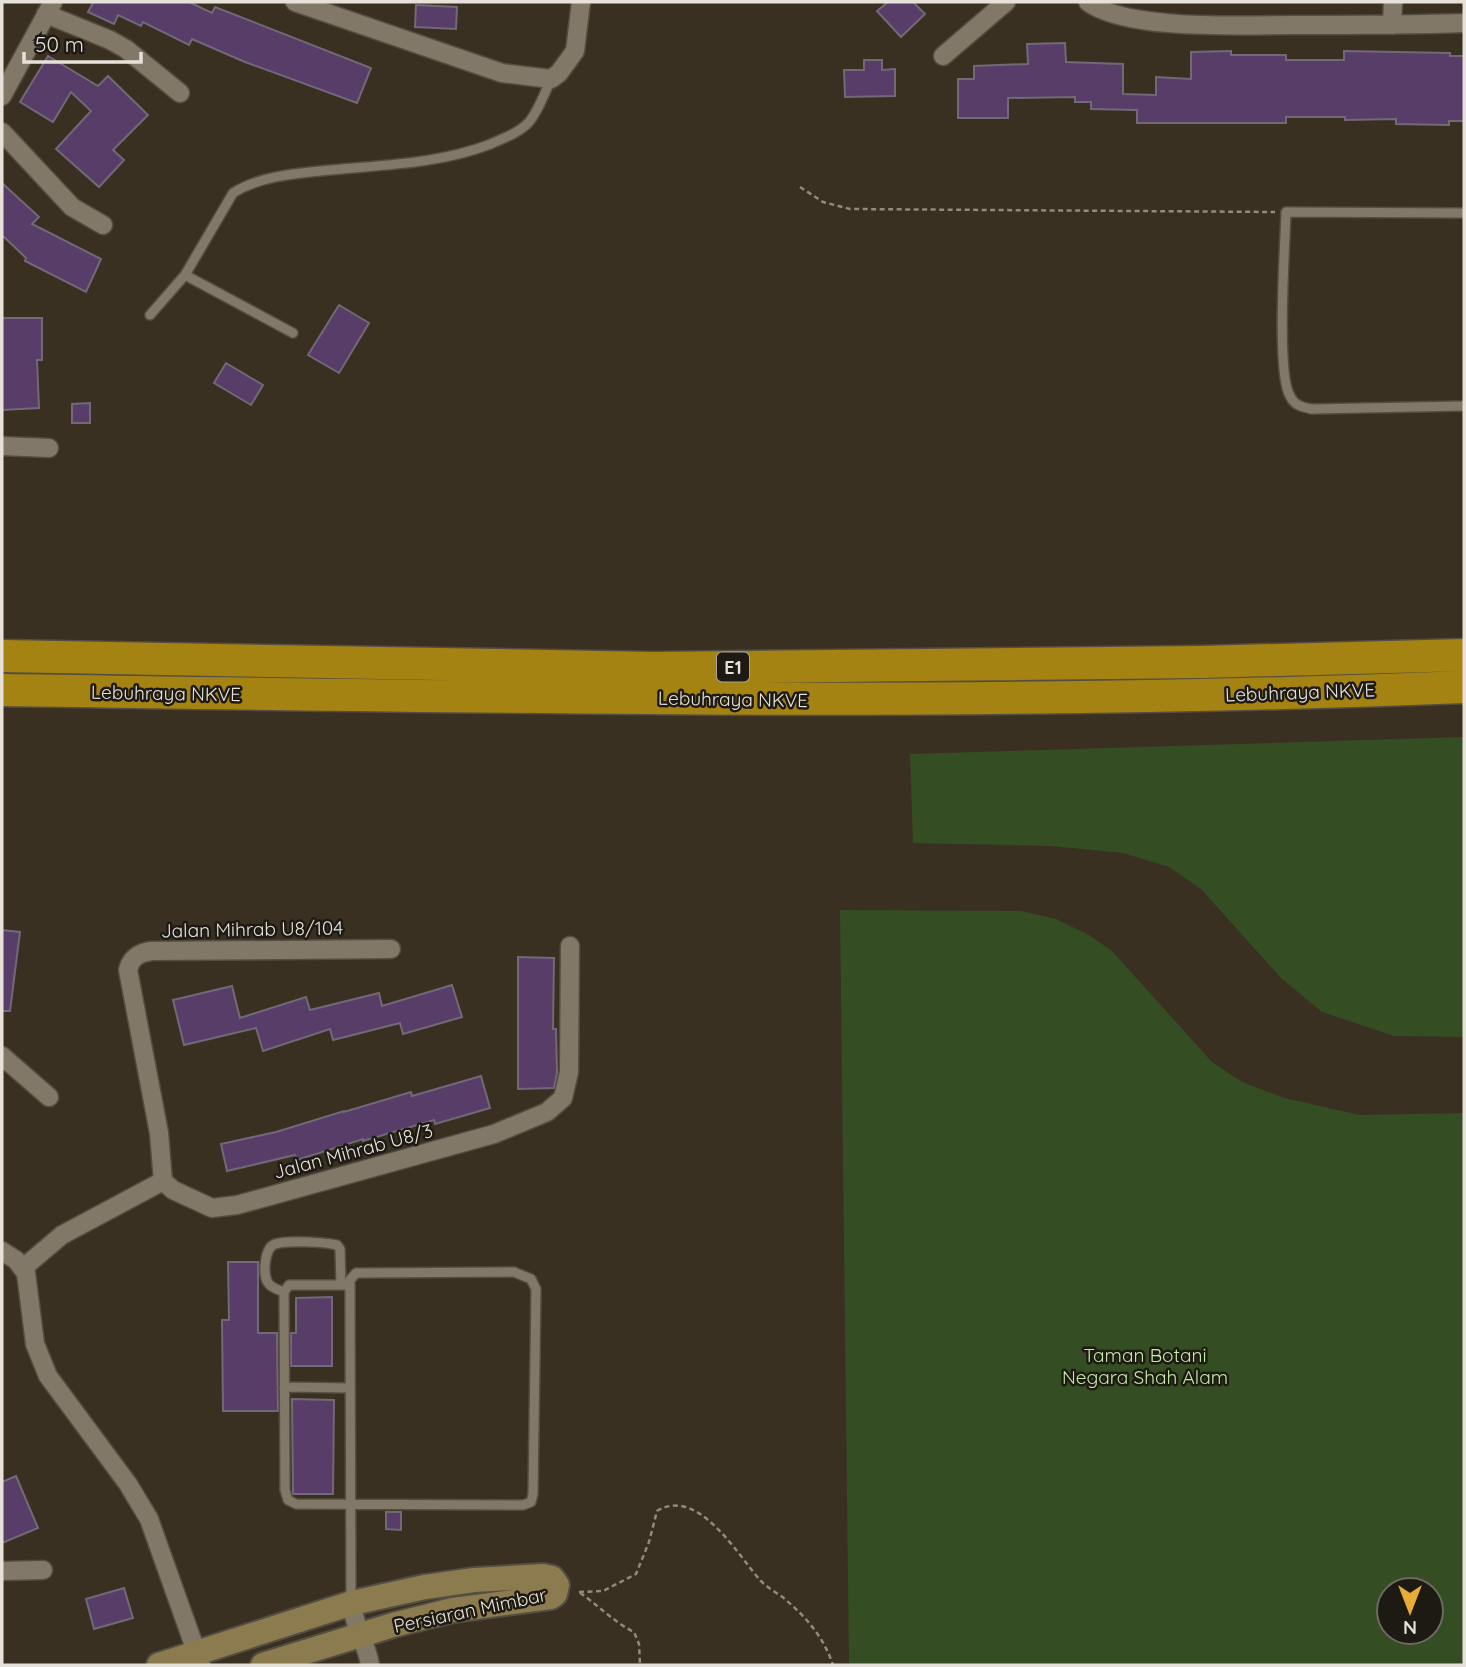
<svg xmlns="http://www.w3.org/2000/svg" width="1466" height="1667" viewBox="0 0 1466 1667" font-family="Quicksand,sans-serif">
	<rect width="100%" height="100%" fill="#393022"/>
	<path fill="#354d23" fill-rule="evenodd" d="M 1464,737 L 1464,1037 L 1394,1036 L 1322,1012 L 1282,979 L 1201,889 L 1169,867 L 1123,853 L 1051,846 L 913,843 L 910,754 Z
		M 840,910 L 1021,911 L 1056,919 L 1089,935 L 1112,951 L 1212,1062 L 1242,1082 L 1285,1098 L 1359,1115 L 1464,1113 L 1464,1665 L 849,1665 ZM 1389,1590 L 1431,1590 L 1431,1632 L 1389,1632 Z"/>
	<path fill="#573d67" stroke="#726978" stroke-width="2" d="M 91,2 L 189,2 L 212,13 L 215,7 L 371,68 L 357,103 L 245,62 L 192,39 L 189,45 L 143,22 L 141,26 L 118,15 L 114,24 L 88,12 L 93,3 Z
		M 888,2 L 913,2 L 925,14 L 901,37 L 877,11 Z
		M 416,5 L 457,7 L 456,29 L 415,27 Z
		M 1065,43 L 1066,62 L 1123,64 L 1123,94 L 1156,95 L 1156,77 L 1191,79 L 1191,52 L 1231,51 L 1231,55 L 1286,55 L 1286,60 L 1344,60 L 1344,51 L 1450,53 L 1450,56 L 1464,56 L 1464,121 L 1449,121 L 1449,125 L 1396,124 L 1396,119 L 1345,120 L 1345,117 L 1286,117 L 1286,123 L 1137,123 L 1137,110 L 1091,109 L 1091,102 L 1075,102 L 1075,97 L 1008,98 L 1008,118 L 958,118 L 958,79 L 974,79 L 974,66 L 1028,64 L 1027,44 Z
		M 48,56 L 98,86 L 108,76 L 148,115 L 113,150 L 124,160 L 99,187 L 56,149 L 91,111 L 71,92 L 53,122 L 20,102 Z
		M 864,60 L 882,60 L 882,70 L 895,69 L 895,96 L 845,97 L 844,70 L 864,70 Z
		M 2,183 L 39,217 L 32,224 L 101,259 L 86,292 L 25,261 L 26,258 L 2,235 Z
		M 339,305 L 369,323 L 339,373 L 308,355 Z
		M 2,318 L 42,318 L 42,360 L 37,360 L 39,408 L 2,410 Z
		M 226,363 L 263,385 L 251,405 L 214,383 Z
		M 90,403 L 90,423 L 72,423 L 72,404 Z
		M 2,930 L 20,932 L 10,1011 L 2,1011 Z
		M 518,957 L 554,958 L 553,1029 L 556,1029 L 557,1074 L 554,1088 L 518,1089 Z
		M 452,985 L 462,1017 L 403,1034 L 400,1023 L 333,1040 L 330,1029 L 263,1051 L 256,1028 L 184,1045 L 173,1000 L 232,986 L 240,1018 L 306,997 L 310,1010 L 379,993 L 382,1006 Z
		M 481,1076 L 490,1108 L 435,1124 L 434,1120 L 363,1141 L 363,1139 L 297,1160 L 295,1155 L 227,1171 L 221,1144 L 276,1132 L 344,1111 L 344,1112 L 411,1092 L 412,1096 Z
		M 228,1262 L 258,1262 L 258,1333 L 277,1333 L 278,1411 L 223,1411 L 222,1320 L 229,1320 Z
		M 332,1297 L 332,1366 L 291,1366 L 291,1333 L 296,1333 L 296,1298 Z
		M 292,1399 L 334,1400 L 333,1494 L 293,1494 Z
		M 16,1476 L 38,1528 L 2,1543 L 2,1482 Z
		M 386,1512 L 401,1512 L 401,1530 L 386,1529 Z
		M 124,1588 L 133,1618 L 94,1629 L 86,1599 Z"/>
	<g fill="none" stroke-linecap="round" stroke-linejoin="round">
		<defs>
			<path id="lane" d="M 1464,213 L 1286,212 C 1285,247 1276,372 1290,396 C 1295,406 1302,407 1312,409 L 1464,406
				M 185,275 L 293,333
				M 150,315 L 185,275 L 233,193 C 258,177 291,174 320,171 C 376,165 435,165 488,145 C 502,139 519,133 529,122 C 539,110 545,92 551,79
				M 349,1285 L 289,1285 L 284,1292 L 285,1490 L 288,1500 L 296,1504 L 523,1505 L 531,1502 L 533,1494 L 536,1289 L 531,1279 L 514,1272 L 361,1273 L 356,1273 L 350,1280 L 350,1311 L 351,1601
				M 284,1292 C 279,1290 272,1288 269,1284 C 262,1277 264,1248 275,1244 C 287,1240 324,1242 337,1245 L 340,1249 L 341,1285
				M 284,1387 L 350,1388"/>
			<path id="street" d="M 295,2 L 502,73 L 551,79 L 559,73 L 575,51 L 581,2
				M 1088,2 C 1127,31 1244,25 1293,25 C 1350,25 1407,25 1464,23
				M 46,14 L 110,40 L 126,49 L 180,93
				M 1392,25 L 1393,2
				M 943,56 L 1006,2
				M 2,96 L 53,2
				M 2,132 L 72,207 L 103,225
				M 2,446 L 49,448
				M 2,1056 L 49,1097
				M 163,1181 L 159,1133 L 128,970 C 131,958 138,953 151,951 L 391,949
				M 2,1251 L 16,1260 L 26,1273 L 35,1344 L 48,1376 L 128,1484 L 149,1519 L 201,1665
				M 23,1268 L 62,1235 L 163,1181 L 173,1190 L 212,1208 L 237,1205 L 494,1134 L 547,1112 L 563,1098 L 569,1072 L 570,946
				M 2,1571 L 43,1570
				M 352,1603 C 353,1625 367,1644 370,1665"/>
			<path id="secondary" d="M 159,1665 L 352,1603 L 425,1587 L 474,1580 L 543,1576 L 552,1578 L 557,1585 L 555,1594 L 551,1597 L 453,1610 L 393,1625 L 263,1665"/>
			<path id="highway" d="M 2,656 L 653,668 L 1201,662 L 1464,655
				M 2,690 C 489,697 977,707 1464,687"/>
		</defs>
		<use href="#lane" stroke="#544d41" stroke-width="12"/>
		<use href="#street" stroke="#544d41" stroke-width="21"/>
		<use href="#secondary" stroke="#544d41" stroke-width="28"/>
		<use href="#highway" stroke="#544d41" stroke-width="35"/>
		<path stroke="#918a7e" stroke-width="2.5" stroke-dasharray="5 3.5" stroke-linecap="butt" d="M 800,187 L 823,202 L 850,209 L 1275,212
			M 579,1592 L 603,1591 L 636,1574 L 649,1542 L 657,1511 C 698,1486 737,1554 760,1580 C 767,1588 778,1593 786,1600 C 807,1618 824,1638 833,1665
			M 580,1593 C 598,1605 615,1623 634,1632 L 639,1644 L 640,1665"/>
		<use href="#lane" stroke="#827868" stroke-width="9"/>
		<use href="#street" stroke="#827868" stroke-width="18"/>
		<use href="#secondary" stroke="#8c7b4e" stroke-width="24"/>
		<use href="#highway" stroke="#a58312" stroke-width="32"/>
	</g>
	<g text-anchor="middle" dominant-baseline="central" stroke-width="5" stroke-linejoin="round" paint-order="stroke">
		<rect fill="#1d1913" stroke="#aaa69e" stroke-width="2" x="717" y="652.5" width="32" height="29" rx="5"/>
		<g font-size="18" font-weight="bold" fill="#e7e2d9">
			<text x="733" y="667">E1</text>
		</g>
		<g font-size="19" fill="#e7e2d9" stroke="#1d1913">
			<text transform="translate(1300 692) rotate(-2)">Lebuhraya NKVE</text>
			<text transform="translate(166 693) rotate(1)">Lebuhraya NKVE</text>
			<text transform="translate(733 699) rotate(1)">Lebuhraya NKVE</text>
			<text transform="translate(252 929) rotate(-1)">Jalan Mihrab U8/104</text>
			<text transform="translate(353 1151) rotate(-15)">Jalan Mihrab U8/3</text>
			<text transform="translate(470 1610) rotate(-12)">Persiaran Mimbar</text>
		</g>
		<g font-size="19" fill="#c0eba4" stroke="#1d1913">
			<text x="1145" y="1355">Taman Botani<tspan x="1145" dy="22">Negara Shah Alam</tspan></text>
		</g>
	</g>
	<rect width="1466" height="1667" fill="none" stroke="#e7e2d9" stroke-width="7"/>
	<g transform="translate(1410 1611) rotate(180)"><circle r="33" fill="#1d1913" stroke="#6e6962" stroke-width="2"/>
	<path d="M0-5L12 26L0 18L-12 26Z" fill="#e7ac37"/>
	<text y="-10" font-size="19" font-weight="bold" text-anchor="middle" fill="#e7e2d9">N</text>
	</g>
	<path d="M24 52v10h117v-10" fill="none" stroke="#e7e2d9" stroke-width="3.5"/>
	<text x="35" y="52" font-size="21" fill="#e7e2d9" stroke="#1d1913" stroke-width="5" paint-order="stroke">50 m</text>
</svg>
